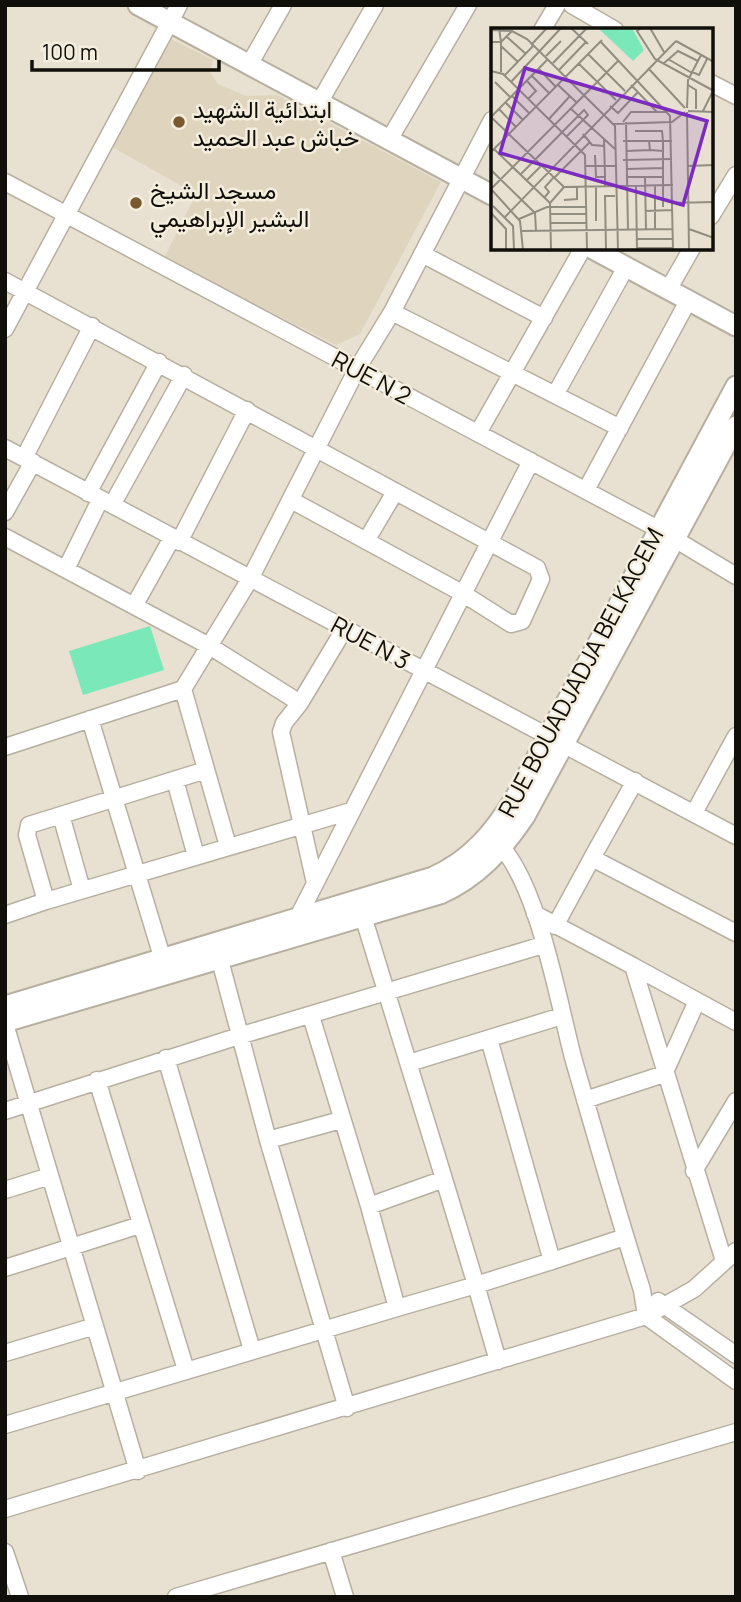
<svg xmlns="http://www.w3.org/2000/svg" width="741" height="1602" viewBox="0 0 741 1602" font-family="Manrope,Vazirmatn,sans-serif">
	<rect width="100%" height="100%" fill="#e8e1d1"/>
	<path fill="#dfd5be" d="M 169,38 L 213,60 L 210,72 L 218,84 L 246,96 L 277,95 L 441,182 L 360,334 L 336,345 L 164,258 L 196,194 L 112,147 Z"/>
	<path fill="#7ae8b9" d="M 150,626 L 164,670 L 83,695 L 69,651 Z"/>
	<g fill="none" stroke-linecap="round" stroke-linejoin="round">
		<defs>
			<path id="minor" d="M 572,5 L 615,30
				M 542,30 L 557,5
				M 249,65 L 283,5
				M 711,83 L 736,96
				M 319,103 L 375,5
				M 389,140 L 468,5
				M 5,182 L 658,529 L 736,576
				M 711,216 L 736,175
				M 422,254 L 544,318
				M 5,281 L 537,568 L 541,579 L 522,621 L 511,624 L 462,593 L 291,500
				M 668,290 L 692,248
				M 392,312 L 620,428
				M 5,329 L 179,5
				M 555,395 L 626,267
				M 478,433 L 583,248
				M 5,448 L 736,836
				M 24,458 L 92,326
				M 586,490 L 688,301
				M 88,493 L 159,362
				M 112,505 L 184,375
				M 5,512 L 33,462
				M 5,537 L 211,647 L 300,703
				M 366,541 L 395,492
				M 179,542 L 247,410
				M 66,569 L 100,500
				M 134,606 L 172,538
				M 183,689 L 228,846
				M 90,719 L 163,960
				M 5,747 L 183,689 L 250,579 L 357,369 L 392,312 L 492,120
				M 175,780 L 196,856
				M 635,781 L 592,858 L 736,933
				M 694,813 L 736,736
				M 61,815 L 82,890
				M 494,839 C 538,878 558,1002 574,1061 C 596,1138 618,1214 642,1290 L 646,1316 L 736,1381
				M 315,883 L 281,732 L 284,723 L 300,703 L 345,628
				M 46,901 L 351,811
				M 535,914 L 633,966 L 724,1261
				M 5,915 L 46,901 L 27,835 L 29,825 L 206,770
				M 297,919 L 531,461
				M 555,926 L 592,858
				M 217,949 L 268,1140 L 347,1408
				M 633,966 L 736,1022
				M 311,1016 L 369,1206 L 444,1179 L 363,916
				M 5,1024 L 138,1471
				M 489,1039 L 552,1261 L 476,1285 L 498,1361
				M 166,1058 L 252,1350
				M 409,1063 L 562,1016
				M 97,1080 L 186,1370
				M 585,1100 L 664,1074 L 697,1001
				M 5,1111 L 239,1036 L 543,945
				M 268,1140 L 341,1120
				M 694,1171 L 736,1101
				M 5,1190 L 50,1176
				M 369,1206 L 397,1308 L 476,1285 L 444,1179
				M 552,1261 L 625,1237
				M 5,1268 L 140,1225
				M 658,1301 L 736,1355
				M 5,1353 L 95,1326
				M 5,1425 L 397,1308
				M 5,1509 L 646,1316 L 694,1289 L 736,1251
				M 331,1551 L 345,1597
				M 5,1552 L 20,1597
				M 176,1597 L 736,1432"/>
			<path id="tertiary" d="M 138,5 L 492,195
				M 591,248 L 736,326
				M 5,1006 L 433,877 C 471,860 493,833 515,798 L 736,386
				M 5,1022 L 440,894 C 478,877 502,850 525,816 L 736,426"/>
		</defs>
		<use href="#minor" stroke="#b7b0a1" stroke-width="19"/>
		<use href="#tertiary" stroke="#b7b0a1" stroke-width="23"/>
		<use href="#minor" stroke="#fff" stroke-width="16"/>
		<use href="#tertiary" stroke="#fff" stroke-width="19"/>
	</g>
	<g fill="#79592f" stroke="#f5eede" stroke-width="2.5">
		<circle cx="179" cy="122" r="7"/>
		<circle cx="136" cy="203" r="7"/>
	</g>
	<g text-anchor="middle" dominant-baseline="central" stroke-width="5" stroke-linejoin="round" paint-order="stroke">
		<g font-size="24" fill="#110f0a" stroke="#f5eede" text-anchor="start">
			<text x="193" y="108">ابتدائية الشهيد<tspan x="193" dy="28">خباش عبد الحميد</tspan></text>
			<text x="150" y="189">مسجد الشيخ<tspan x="150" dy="28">البشير الإبراهيمي</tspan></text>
		</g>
		<g font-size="24" fill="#110f0a" stroke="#f5eede">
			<text transform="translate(372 377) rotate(28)">RUE N 2</text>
			<text transform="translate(371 642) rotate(28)">RUE N 3</text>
			<text transform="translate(580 672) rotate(-62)">RUE BOUADJADJA BELKACEM</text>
		</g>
	</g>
	<g transform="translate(491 28)">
		<rect width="222" height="222" fill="#e8e1d1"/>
		<path d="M 107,0 L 141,0 L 153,22 L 142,33 Z" fill="#7ae8b9"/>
		<path fill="none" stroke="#928d81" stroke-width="2" d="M 80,0 L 97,16M 150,0 L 146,3 L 164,31 L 223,63M 159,0 L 173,24M 0,2 L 21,3 L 36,11 L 124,98 L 127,222M 16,9 L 35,26M 109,13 L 179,88 L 182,222M 185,13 L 223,34M 0,14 L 10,14 L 8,0M 40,17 L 56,0M 10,18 L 27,34M 97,26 L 134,63M 55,28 L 70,13M 177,31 L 201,45M 62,35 L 95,1M 87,35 L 125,72M 172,36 L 187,23 L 207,33M 157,40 L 194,80M 48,41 L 64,58M 68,42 L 95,14M 0,43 L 12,46 L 94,127 L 96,222M 10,44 L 10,14 L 21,3M 201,44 L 208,47 L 216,31M 14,47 L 43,17M 41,48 L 58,65M 36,53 L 45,63 L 37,71M 4,54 L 19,69M 20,54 L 70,0M 66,56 L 85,74M 140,57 L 166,84M 197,57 L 205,62 L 205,81M 21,68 L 38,85M 15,75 L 32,92M 119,78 L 127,85 L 147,64M 79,80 L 124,121M 196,80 L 197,52 L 210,27M 8,81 L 25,99M 197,83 L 223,84M 212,83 L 223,61M 196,84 L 198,222M 0,89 L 73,159 L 182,157M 0,89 L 57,31M 58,91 L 79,68M 132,94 L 140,84 L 177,84M 135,94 L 137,202M 121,96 L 181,94 L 194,84M 144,103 L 171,103 L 172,113 L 181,113M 92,106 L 101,117 L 114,118M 113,111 L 114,149M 132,113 L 158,113 L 159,122 L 135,123M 158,113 L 172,113 L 172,123 L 159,122M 3,121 L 59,175 L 60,222M 172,123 L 172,179M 0,124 L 111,12M 104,127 L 105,149 L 114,149 L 114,158M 132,132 L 181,131M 94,138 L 124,138M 197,138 L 223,137M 136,141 L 172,140M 0,142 L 44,185 L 45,203M 29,147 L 93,82 L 97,87 L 76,108M 136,149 L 172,149M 154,149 L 155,202M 63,150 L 99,114M 35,153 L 50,138M 105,158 L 105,193M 145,158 L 146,222M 164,158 L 164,202M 0,161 L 128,32M 0,161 L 29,193 L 32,222M 53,170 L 58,164 L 54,159 L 63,149M 73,172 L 86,171 L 86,159M 59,175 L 73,159M 182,175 L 223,174M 2,178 L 22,198 L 23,222M 154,183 L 182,182M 0,185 L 15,201 L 15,222M 59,186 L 95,186M 13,190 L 185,13M 28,191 L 56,179 L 95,179M 59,195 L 95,195M 198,201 L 223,210M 30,203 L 182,201M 146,211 L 182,211M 146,220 L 182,220M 115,222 L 114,168 L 124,168"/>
		<path fill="#7b2cbf" fill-opacity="0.15" stroke="#7b2cbf" stroke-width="3.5" d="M 34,40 L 216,93 L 192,177 L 9,125 Z"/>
		<rect width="222" height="222" fill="none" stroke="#110f0a" stroke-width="3.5"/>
	</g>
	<rect width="741" height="1602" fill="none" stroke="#110f0a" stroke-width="14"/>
	<path d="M32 60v10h187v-10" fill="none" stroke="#110f0a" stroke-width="3.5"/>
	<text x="42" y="60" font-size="21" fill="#110f0a" stroke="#f5eede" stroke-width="5" paint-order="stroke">100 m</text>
</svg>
